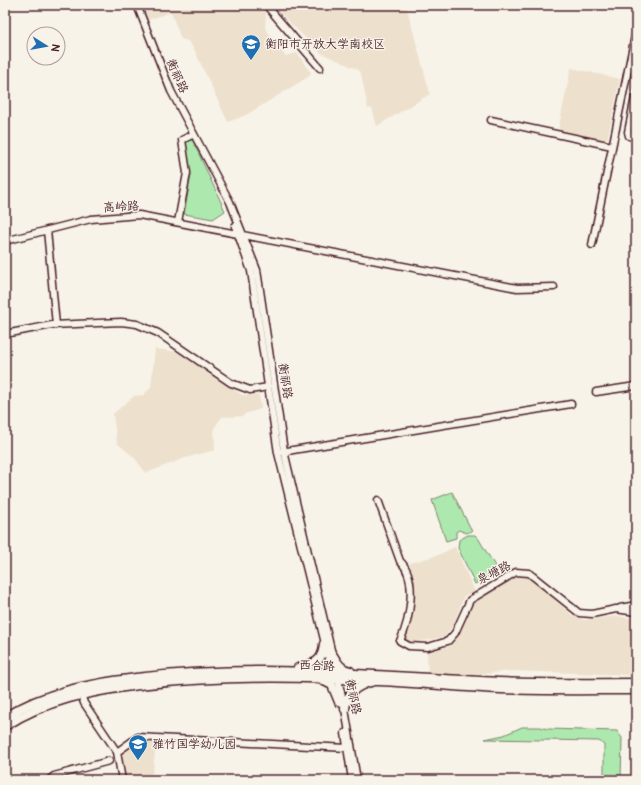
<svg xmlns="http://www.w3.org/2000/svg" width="641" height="785" viewBox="0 0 641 785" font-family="Pangolin,'LXGW WenKai TC',sans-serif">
	<rect width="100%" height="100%" fill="#f7f3e8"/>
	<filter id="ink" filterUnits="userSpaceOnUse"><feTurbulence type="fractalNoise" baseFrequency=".025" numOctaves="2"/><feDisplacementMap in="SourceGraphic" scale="8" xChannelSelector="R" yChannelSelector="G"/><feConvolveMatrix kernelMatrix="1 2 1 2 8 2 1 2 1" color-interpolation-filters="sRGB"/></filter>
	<g filter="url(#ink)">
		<path fill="#ede0cc" d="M 138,5 L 263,5 L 266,13 L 265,28 L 285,56 L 297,53 L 311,73 L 308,77 L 246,115 L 228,122 L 194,49 L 188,41 L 181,39 L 171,12 L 145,21 Z
			M 272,5 L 406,5 L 430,94 L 377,126 L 372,108 L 368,109 L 361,73 L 357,69 L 321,53 Z
			M 571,68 L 620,79 L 607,141 L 558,131 Z
			M 155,349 L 178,352 L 242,395 L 259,395 L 261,409 L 244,414 L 244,416 L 222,417 L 214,428 L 215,450 L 185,458 L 146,473 L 134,457 L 117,443 L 113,414 L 134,396 L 144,395 L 151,387 Z
			M 455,547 L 475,592 L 464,596 L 453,626 L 444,637 L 411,643 L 404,639 L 411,613 L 413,590 L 410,563 L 438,555 Z
			M 519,574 L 529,577 L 572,615 L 584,620 L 617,616 L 634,619 L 636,622 L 636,675 L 511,671 L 469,675 L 428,673 L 427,649 L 445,648 L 451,645 L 456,639 L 470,606 L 474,601 Z
			M 135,741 L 156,742 L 153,771 L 148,780 L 125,780 L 122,752 Z"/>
		<path fill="#ade8ae" stroke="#7c846c" d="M 192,139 L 225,211 L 213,219 L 184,214 L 191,175 L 185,143 Z
			M 452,492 L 472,531 L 466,533 L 459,530 L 456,532 L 456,538 L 446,541 L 432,500 Z
			M 468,535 L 475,535 L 478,538 L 498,571 L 475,584 L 458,548 L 459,540 Z
			M 522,727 L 540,727 L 548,729 L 617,731 L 622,738 L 621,780 L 604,780 L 604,745 L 599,741 L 485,739 L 504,735 Z"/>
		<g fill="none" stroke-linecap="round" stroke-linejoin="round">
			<defs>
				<path id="minor" d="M 137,5 L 171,91 L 230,202 L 257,270 L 284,451 L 345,709 L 357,780
					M 266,5 L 320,68
					M 636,92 L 628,132 L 629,136 L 636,138
					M 491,120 L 612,146
					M 178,222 L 187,173 L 182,140 L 194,134
					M 235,226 L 251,271 L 278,453 L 333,676
					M 47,230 L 56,325
					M 5,241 L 91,219 L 139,215 L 517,288 L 554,287
					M 592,245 L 636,31
					M 5,334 L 52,325 L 121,322 L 137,324 L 158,333 L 231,383 L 250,390 L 268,387
					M 596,392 L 636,386
					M 281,452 L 571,404
					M 378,500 L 400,561 C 418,578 410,620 400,641 L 409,646 L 428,647 L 448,641 L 455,633 L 470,600 L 516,572 L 529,573 L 579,613 L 592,614 L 616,609 L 636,612
					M 620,608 L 636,605
					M 81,694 L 84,703 L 117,752 L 122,780
					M 345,733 L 352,780
					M 117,752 L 138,737 L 347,748
					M 49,780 L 54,776 L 109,761"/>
				<path id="major" d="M 332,654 C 337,662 340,669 350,671
					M 298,668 C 314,664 323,662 324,644
					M 322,680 L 332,685 L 339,702
					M 345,709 C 347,693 356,686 371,682
					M 5,717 C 45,692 90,684 136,678 C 257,663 377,676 498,682 C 544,684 590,683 636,683
					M 5,726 C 46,700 91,691 139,685 C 218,675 299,676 379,681 C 420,683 460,687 501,689 C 546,691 591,690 636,690"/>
			</defs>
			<use href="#minor" stroke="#4a1f2b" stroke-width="9"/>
			<use href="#major" stroke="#4a1f2b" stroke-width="11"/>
			<use href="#minor" stroke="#f7f3e8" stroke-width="6"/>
			<use href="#major" stroke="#f7f3e8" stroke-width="8"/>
		</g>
	</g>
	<defs>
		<symbol id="university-pin" viewBox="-11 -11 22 30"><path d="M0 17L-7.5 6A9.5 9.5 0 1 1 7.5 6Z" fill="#1f6fb2" stroke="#f7f3e8"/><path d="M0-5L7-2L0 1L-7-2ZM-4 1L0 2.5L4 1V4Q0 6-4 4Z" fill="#fff"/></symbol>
		<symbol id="school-pin" viewBox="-11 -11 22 30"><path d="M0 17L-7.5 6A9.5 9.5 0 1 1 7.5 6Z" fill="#1f6fb2" stroke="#f7f3e8"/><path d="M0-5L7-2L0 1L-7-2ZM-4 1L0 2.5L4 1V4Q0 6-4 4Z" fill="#fff"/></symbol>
	</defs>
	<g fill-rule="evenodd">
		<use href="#university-pin" x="240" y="33" width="22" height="30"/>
		<use href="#school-pin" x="127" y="733" width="22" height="30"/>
	</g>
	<g text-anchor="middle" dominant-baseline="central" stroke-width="3" stroke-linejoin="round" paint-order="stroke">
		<g font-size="12" fill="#4a1f2b" stroke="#f7f3e8" text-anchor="start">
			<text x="265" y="44">衡阳市开放大学南校区</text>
			<text x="152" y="744">雅竹国学幼儿园</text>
		</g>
		<g font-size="12" fill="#4a1f2b" stroke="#f7f3e8">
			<text transform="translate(177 76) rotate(66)">衡祁路</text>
			<text transform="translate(121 207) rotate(-3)">高岭路</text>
			<text transform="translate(285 381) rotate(81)">衡祁路</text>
			<text transform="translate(494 573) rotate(-27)">泉塘路</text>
			<text transform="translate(317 666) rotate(2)">西合路</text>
			<text transform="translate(353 697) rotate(78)">衡祁路</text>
		</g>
	</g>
	<rect width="641" height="785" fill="none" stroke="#f7f3e8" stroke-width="20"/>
	<rect x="10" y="10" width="621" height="765" fill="none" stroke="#4a1f2b" stroke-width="1.5" filter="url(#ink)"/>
	<g transform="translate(46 46) rotate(101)"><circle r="19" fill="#f7f3e8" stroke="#b29e9c"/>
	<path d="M0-3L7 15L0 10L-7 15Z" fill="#1f6fb2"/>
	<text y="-6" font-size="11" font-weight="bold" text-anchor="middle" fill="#4a1f2b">N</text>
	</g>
</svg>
